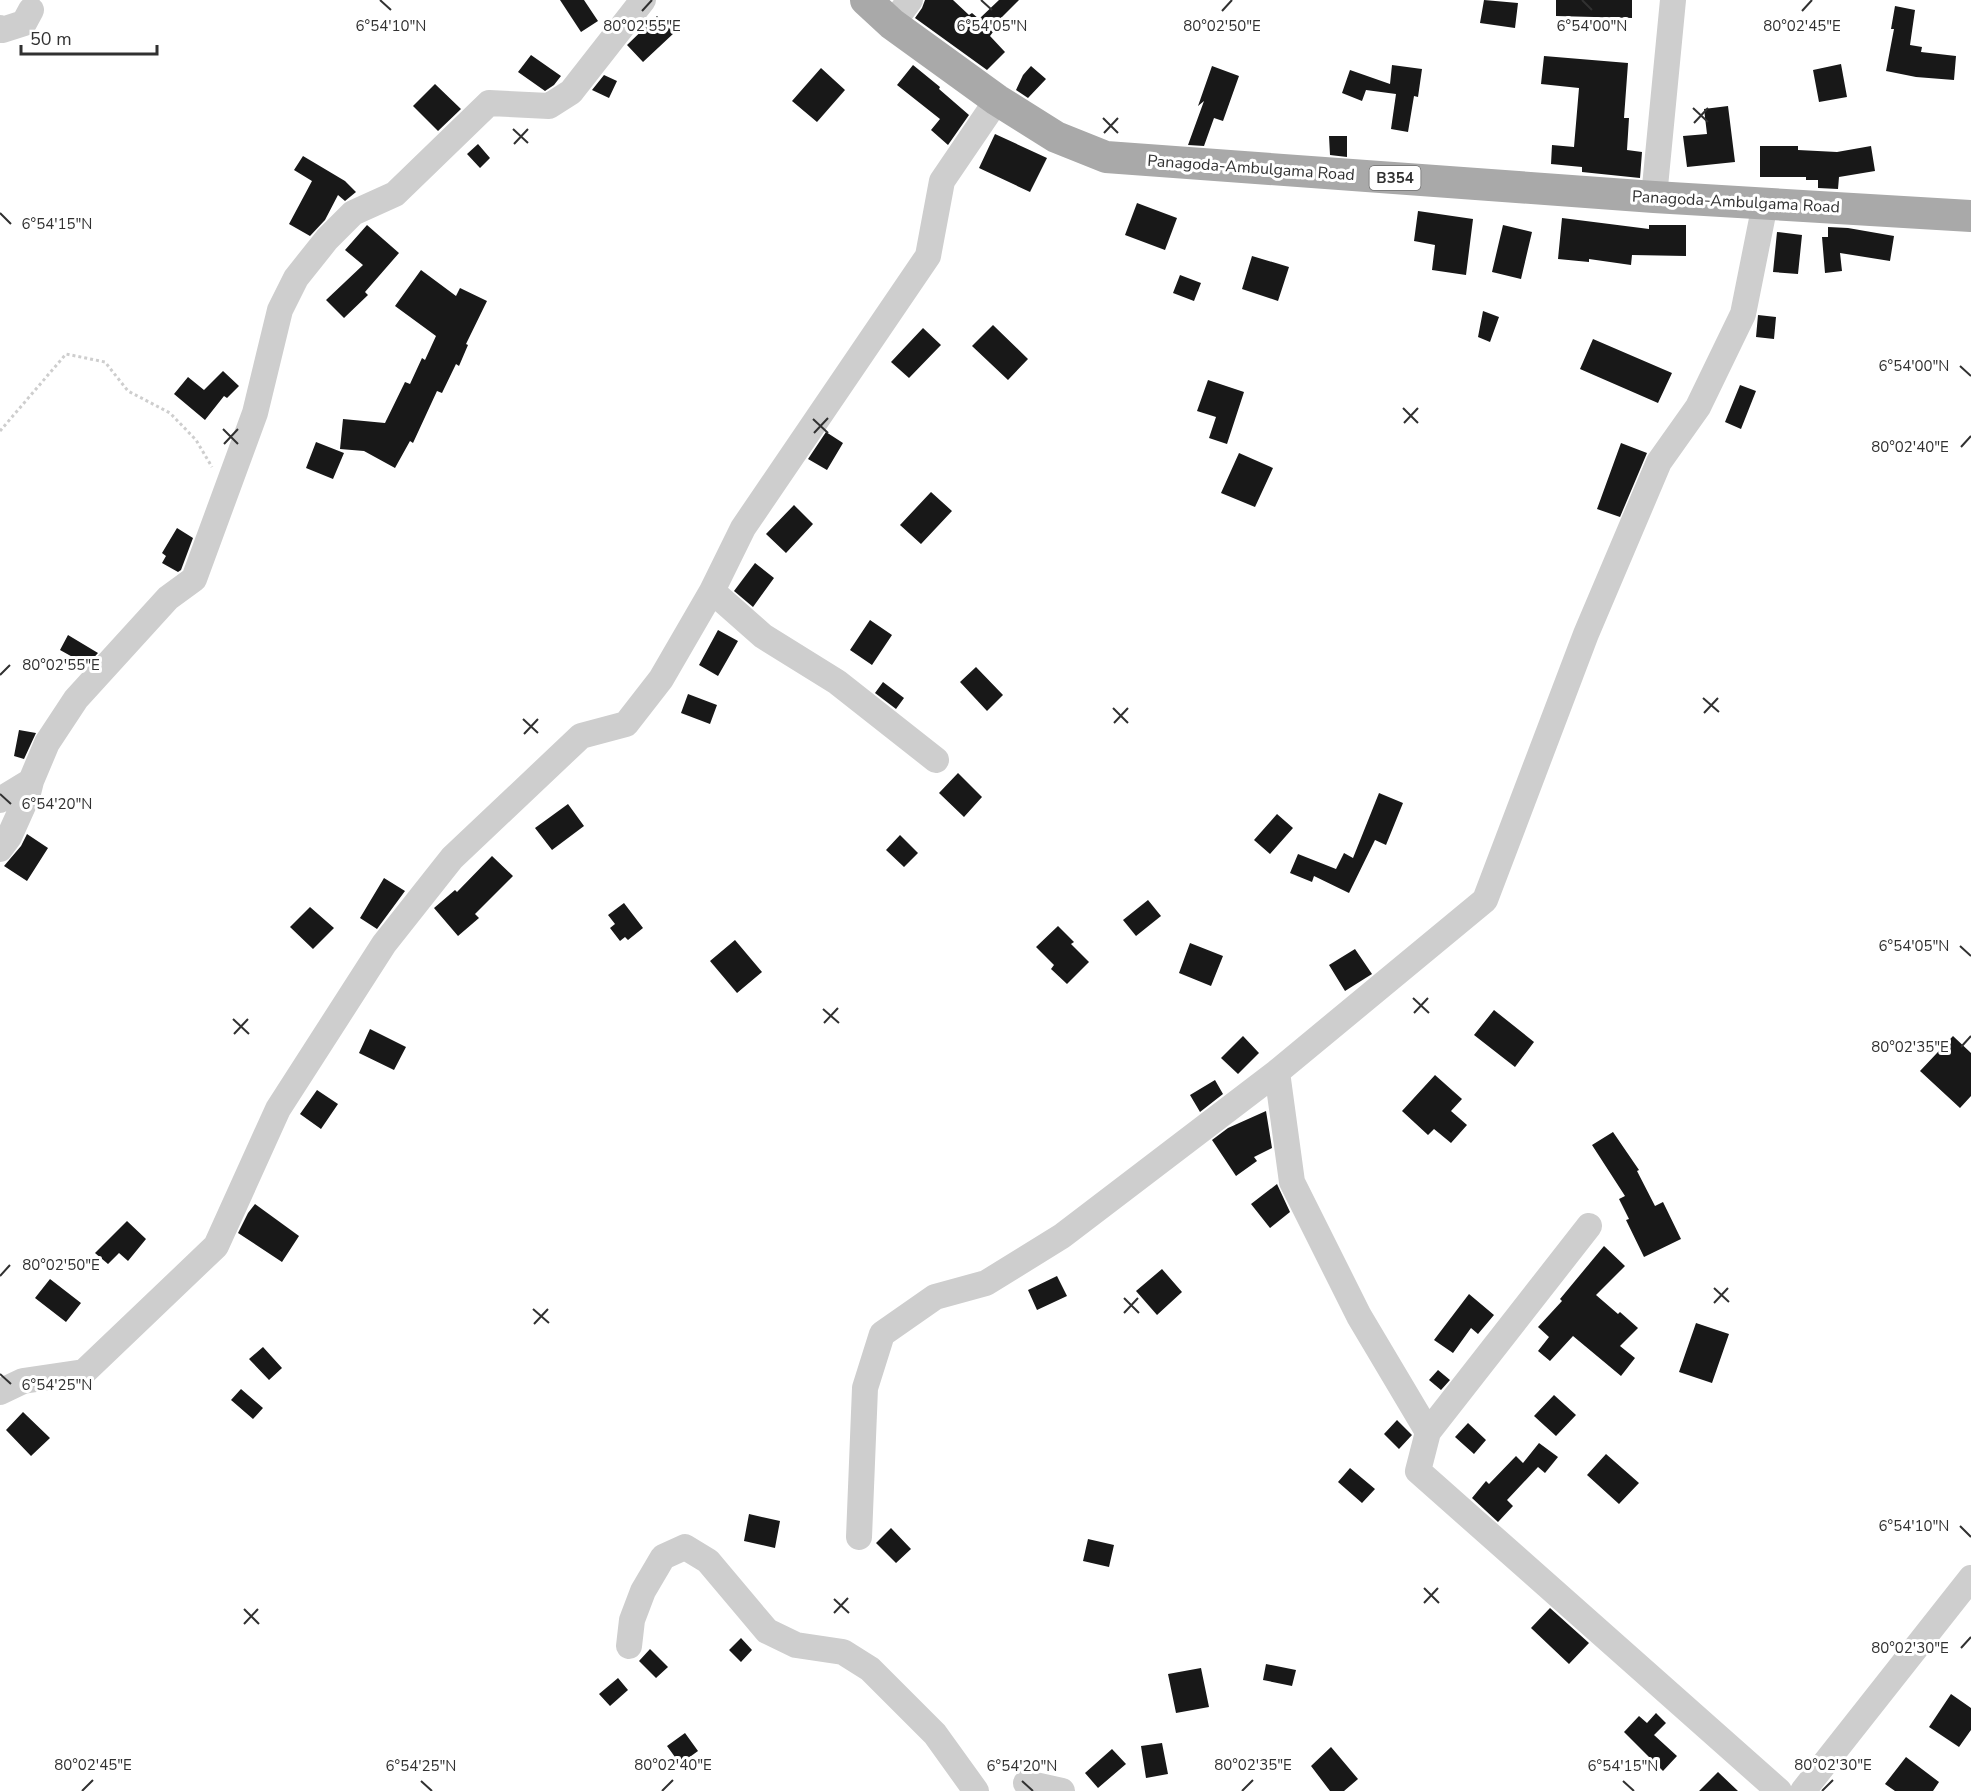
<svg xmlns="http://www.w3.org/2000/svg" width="1971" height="1791" viewBox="0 0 1971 1791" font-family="'Nunito Sans',sans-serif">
	<rect width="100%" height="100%" fill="#fff"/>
	<path fill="#181818" d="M 560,0 L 584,0 L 598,21 L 581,32 Z
		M 925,0 L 953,0 L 969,15 L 972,13 L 979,19 L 999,0 L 1019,0 L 990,29 L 993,32 L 990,36 L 1005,52 L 987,70 L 915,18 L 922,8 Z
		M 1484,0 L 1518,3 L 1515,28 L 1480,23 Z
		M 1556,0 L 1632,0 L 1632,18 L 1556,16 Z
		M 1895,6 L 1915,10 L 1910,45 L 1922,47 L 1921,52 L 1956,56 L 1954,80 L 1916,77 L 1886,71 L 1894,29 L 1891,29 Z
		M 657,16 L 674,33 L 643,62 L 627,45 Z
		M 531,55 L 561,76 L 554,85 L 545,91 L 518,72 Z
		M 1544,56 L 1628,63 L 1624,118 L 1629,118 L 1627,150 L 1642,152 L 1640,178 L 1582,172 L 1582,167 L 1551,164 L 1552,145 L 1574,147 L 1579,88 L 1541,84 Z
		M 1841,64 L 1847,97 L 1819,102 L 1813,70 Z
		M 913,65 L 940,87 L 939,89 L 969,115 L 948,145 L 931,130 L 940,119 L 897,85 Z
		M 1392,65 L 1422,69 L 1418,97 L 1414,96 L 1408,132 L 1391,129 L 1396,94 L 1366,90 L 1362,101 L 1342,93 L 1350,70 L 1390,84 Z
		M 1031,66 L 1046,79 L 1028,98 L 1016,90 L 1023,75 Z
		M 1212,66 L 1239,76 L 1223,121 L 1214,118 L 1204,146 L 1188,145 L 1204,101 L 1198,106 Z
		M 821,68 L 845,90 L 817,122 L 792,101 Z
		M 604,75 L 617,81 L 609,98 L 592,90 Z
		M 435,84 L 461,109 L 438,131 L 413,106 Z
		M 1728,106 L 1735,162 L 1687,167 L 1683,136 L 1707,134 L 1704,109 Z
		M 995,134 L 1047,158 L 1030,192 L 979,168 Z
		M 1329,136 L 1347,136 L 1347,157 L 1330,155 Z
		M 478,144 L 490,158 L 480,168 L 467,154 Z
		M 1760,146 L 1798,146 L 1798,150 L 1837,152 L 1871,146 L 1875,171 L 1839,177 L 1838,189 L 1818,188 L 1818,180 L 1806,180 L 1806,177 L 1760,177 Z
		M 303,156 L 345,181 L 356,192 L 345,201 L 338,195 L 325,220 L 310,236 L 289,224 L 312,181 L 294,170 Z
		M 1137,203 L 1177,218 L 1165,250 L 1125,235 Z
		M 1418,211 L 1473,219 L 1466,275 L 1432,270 L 1435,245 L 1414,241 Z
		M 1562,218 L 1649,229 L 1649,225 L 1686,225 L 1686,256 L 1632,255 L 1631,265 L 1589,259 L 1589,262 L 1558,259 Z
		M 367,225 L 399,253 L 365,292 L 368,295 L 344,318 L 326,300 L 363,265 L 345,250 Z
		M 1503,225 L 1532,232 L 1521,279 L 1492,272 Z
		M 1828,227 L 1848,228 L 1894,236 L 1890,261 L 1840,253 L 1842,271 L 1825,273 L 1822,237 L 1828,237 Z
		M 1777,232 L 1802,235 L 1798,274 L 1773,272 Z
		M 1252,256 L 1289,267 L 1278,301 L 1242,289 Z
		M 421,270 L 456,296 L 460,288 L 487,301 L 466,344 L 468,345 L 459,366 L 456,364 L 442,393 L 437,391 L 413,443 L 410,441 L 395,468 L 364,451 L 340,449 L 343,419 L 385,423 L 405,382 L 410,384 L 422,358 L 425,360 L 436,336 L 395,306 Z
		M 1180,275 L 1201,283 L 1194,301 L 1173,293 Z
		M 1483,311 L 1499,317 L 1490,342 L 1478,337 Z
		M 1758,315 L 1776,317 L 1774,339 L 1756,337 Z
		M 993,325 L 1028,359 L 1008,380 L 972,346 Z
		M 923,328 L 941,345 L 909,378 L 891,362 Z
		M 1593,339 L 1672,373 L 1658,403 L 1580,369 Z
		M 223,371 L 239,386 L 227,398 L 224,396 L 205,420 L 174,394 L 188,377 L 204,390 Z
		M 1208,380 L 1244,392 L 1227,444 L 1209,438 L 1216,417 L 1197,411 Z
		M 1740,385 L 1756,391 L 1741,429 L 1725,422 Z
		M 826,432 L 843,443 L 827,470 L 808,459 Z
		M 316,442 L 344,453 L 333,479 L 306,468 Z
		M 1621,443 L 1647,453 L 1620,517 L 1597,509 Z
		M 1239,453 L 1273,468 L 1255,507 L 1221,493 Z
		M 931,492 L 952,511 L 921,544 L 900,525 Z
		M 794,505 L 813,524 L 786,553 L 766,534 Z
		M 177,528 L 193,538 L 181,570 L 178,572 L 162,563 L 166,556 L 162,553 Z
		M 755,563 L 774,578 L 753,607 L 734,591 Z
		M 870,620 L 892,635 L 872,665 L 850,650 Z
		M 718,630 L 738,641 L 718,676 L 699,665 Z
		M 68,635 L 98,653 L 87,665 L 60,650 Z
		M 976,667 L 1003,695 L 987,711 L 960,682 Z
		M 883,682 L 904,698 L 896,709 L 875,693 Z
		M 688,694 L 717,705 L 710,724 L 681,713 Z
		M 19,730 L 36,733 L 24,759 L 14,756 Z
		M 958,773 L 982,797 L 964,817 L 939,793 Z
		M 1379,793 L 1403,803 L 1386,845 L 1375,840 L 1349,893 L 1314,876 L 1312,882 L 1290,873 L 1298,854 L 1336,869 L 1344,853 L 1353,858 Z
		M 568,804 L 584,826 L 552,850 L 535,828 Z
		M 1277,814 L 1293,828 L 1270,854 L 1254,840 Z
		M 27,834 L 48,848 L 27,881 L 4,866 L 21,846 Z
		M 900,835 L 918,853 L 904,867 L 886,850 Z
		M 492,856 L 513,876 L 475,914 L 479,918 L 458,936 L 434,908 L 455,890 L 457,892 Z
		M 384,878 L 405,891 L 377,929 L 360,918 Z
		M 1148,900 L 1161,916 L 1136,936 L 1123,920 Z
		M 624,903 L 643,928 L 628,940 L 625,937 L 620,941 L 610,928 L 615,924 L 608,915 Z
		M 310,907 L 334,928 L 313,949 L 290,927 Z
		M 1058,926 L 1074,942 L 1071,944 L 1089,962 L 1067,984 L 1051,969 L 1054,965 L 1036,947 Z
		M 735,940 L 762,972 L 737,993 L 710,961 Z
		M 1190,943 L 1223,956 L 1211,986 L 1179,973 Z
		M 1355,949 L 1372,974 L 1345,991 L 1329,965 Z
		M 1494,1010 L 1534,1042 L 1515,1067 L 1474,1035 Z
		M 370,1029 L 406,1047 L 394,1070 L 359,1053 Z
		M 1243,1036 L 1259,1053 L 1238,1074 L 1221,1058 Z
		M 1953,1036 L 1971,1053 L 1971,1096 L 1960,1108 L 1920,1071 Z
		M 1435,1075 L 1462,1099 L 1451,1111 L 1467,1125 L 1451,1143 L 1434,1129 L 1428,1135 L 1402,1111 Z
		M 1215,1080 L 1223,1094 L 1200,1112 L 1190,1095 Z
		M 317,1090 L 338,1104 L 321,1129 L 300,1114 Z
		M 1266,1111 L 1272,1148 L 1254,1157 L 1257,1161 L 1236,1176 L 1212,1140 L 1228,1128 Z
		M 1613,1132 L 1639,1170 L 1637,1171 L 1655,1206 L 1663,1202 L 1681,1239 L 1644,1257 L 1626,1220 L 1629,1219 L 1619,1199 L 1625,1196 L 1592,1145 Z
		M 1277,1184 L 1290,1212 L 1270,1228 L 1251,1204 Z
		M 255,1204 L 299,1236 L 282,1262 L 238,1233 L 248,1213 Z
		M 127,1221 L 146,1239 L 128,1261 L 119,1253 L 108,1264 L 95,1253 Z
		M 1604,1246 L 1625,1266 L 1596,1295 L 1618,1314 L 1620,1312 L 1638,1328 L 1620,1346 L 1635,1358 L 1621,1376 L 1573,1336 L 1550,1361 L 1538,1351 L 1549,1337 L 1538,1327 L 1562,1301 L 1560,1299 Z
		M 1162,1269 L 1182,1292 L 1157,1315 L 1136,1291 Z
		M 1057,1276 L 1067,1296 L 1037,1310 L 1028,1290 Z
		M 50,1279 L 81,1303 L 66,1322 L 35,1298 Z
		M 1469,1294 L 1494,1315 L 1478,1334 L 1471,1328 L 1453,1353 L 1434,1340 Z
		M 1696,1323 L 1729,1334 L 1712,1383 L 1679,1372 Z
		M 263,1347 L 282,1368 L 269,1380 L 249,1359 Z
		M 1438,1370 L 1450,1380 L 1441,1390 L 1429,1380 Z
		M 241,1389 L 263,1408 L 253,1419 L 231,1400 Z
		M 1554,1395 L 1576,1415 L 1556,1436 L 1534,1416 Z
		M 23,1412 L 50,1438 L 31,1456 L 6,1430 Z
		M 1397,1420 L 1412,1435 L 1399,1449 L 1384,1434 Z
		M 1468,1423 L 1486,1440 L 1474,1454 L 1455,1437 Z
		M 1539,1443 L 1558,1457 L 1545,1473 L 1538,1467 L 1507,1500 L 1513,1506 L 1498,1522 L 1472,1498 L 1486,1481 L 1489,1484 L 1516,1456 L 1523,1463 Z
		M 1606,1454 L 1639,1483 L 1619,1504 L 1587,1475 Z
		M 1350,1468 L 1375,1489 L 1362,1503 L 1338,1482 Z
		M 749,1514 L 780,1521 L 775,1548 L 744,1541 Z
		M 891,1528 L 911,1549 L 896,1563 L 876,1543 Z
		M 1088,1539 L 1114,1545 L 1109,1567 L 1083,1561 Z
		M 1550,1608 L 1589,1643 L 1569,1664 L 1531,1628 Z
		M 741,1638 L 752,1650 L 741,1662 L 729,1650 Z
		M 650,1649 L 668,1667 L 656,1678 L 639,1661 Z
		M 1266,1664 L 1296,1670 L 1292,1686 L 1263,1680 Z
		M 1201,1668 L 1209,1707 L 1176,1713 L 1168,1674 Z
		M 618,1678 L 628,1690 L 610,1706 L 599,1694 Z
		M 1951,1694 L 1971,1708 L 1971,1730 L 1959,1747 L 1929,1727 Z
		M 1656,1713 L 1666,1723 L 1654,1735 L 1677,1756 L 1663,1771 L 1624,1732 L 1639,1716 L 1647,1723 Z
		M 685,1733 L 698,1751 L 680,1764 L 667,1746 Z
		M 1162,1743 L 1168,1774 L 1146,1778 L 1141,1746 Z
		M 1331,1747 L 1358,1779 L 1344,1791 L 1330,1791 L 1311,1766 Z
		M 1112,1749 L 1126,1764 L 1098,1788 L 1085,1773 Z
		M 1906,1757 L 1939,1782 L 1933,1791 L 1895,1791 L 1885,1784 Z
		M 1718,1772 L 1738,1791 L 1699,1791 Z"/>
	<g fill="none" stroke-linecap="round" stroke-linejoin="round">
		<path stroke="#cecece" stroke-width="3" stroke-dasharray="3 3" stroke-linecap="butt" d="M 0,431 L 66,354 L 105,362 L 128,391 L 170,413 L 196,440 L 212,467"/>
		<path stroke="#cecece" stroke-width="26" d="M 892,24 L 910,0
			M 0,28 L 2,30 L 24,23 L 31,10
			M 1654,197 L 1673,0
			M 712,591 L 763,636 L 837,682 L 936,760
			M 0,800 L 31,781
			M 0,849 L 9,837 L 27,797 L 31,781 L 47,743 L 76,699 L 168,598 L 194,579 L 255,413 L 280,310 L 296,278 L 327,239 L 353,213 L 395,194 L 489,103 L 549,106 L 571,92 L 643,0
			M 1589,1226 L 1428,1432 L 1418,1471 L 1779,1791
			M 0,1392 L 23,1381 L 84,1372 L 216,1246 L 278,1109 L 384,944 L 452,858 L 581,736 L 626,724 L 661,679 L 712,591 L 743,528 L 928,256 L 942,181 L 997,100
			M 1428,1432 L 1359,1316 L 1292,1182 L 1277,1072 L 1485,900 L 1586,634 L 1659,462 L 1698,407 L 1743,314 L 1765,204
			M 859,1537 L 865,1388 L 882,1334 L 935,1297 L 986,1283 L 1062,1236 L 1277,1072
			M 629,1646 L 632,1620 L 643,1591 L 663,1557 L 685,1547 L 708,1561 L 767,1631 L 796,1645 L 843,1652 L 870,1669 L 935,1734 L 976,1791
			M 1026,1783 L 1062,1791
			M 1803,1791 L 1971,1578"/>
		<path stroke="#a9a9a9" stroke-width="32" d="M 866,0 L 892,24 L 997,100 L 1056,137 L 1106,157 L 1654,197 L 1971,216"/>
	</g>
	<path fill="none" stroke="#313131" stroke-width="2" d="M 380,0 L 391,10M 981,0 L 992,10M 1582,0 L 1592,10M 642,11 L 652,0M 1222,11 L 1232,0M 1802,11 L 1812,0M 1693,108 L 1708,122M 1103,118 L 1118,133M 1694,123 L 1708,108M 513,129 L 528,143M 1104,133 L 1118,118M 514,144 L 528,129M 0,213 L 11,224M 1960,366 L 1971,376M 1403,408 L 1418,423M 813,419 L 828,433M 1404,423 L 1418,408M 223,429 L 238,444M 814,433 L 828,418M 224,444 L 238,429M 1961,447 L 1971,436M 0,675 L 10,665M 1703,698 L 1719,712M 1113,708 L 1128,723M 1704,713 L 1718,698M 523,719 L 538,733M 1114,723 L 1128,708M 524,734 L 538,719M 0,794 L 11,804M 1960,946 L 1971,956M 1413,998 L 1429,1013M 823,1009 L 839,1023M 1414,1013 L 1428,998M 233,1019 L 249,1034M 824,1023 L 838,1008M 234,1034 L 248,1019M 1961,1047 L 1971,1036M 0,1276 L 10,1265M 1714,1288 L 1729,1302M 1124,1298 L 1139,1313M 1714,1303 L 1728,1288M 533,1309 L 549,1323M 1124,1313 L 1138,1298M 534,1324 L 548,1309M 0,1374 L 11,1384M 1960,1526 L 1971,1537M 1424,1588 L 1439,1603M 834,1599 L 849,1613M 1424,1603 L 1438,1588M 244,1609 L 259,1624M 834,1613 L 848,1598M 244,1624 L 258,1609M 1961,1648 L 1971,1637M 421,1781 L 432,1791M 1022,1781 L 1033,1791M 1623,1781 L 1634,1791M 82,1791 L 93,1780M 662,1791 L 673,1780M 1242,1791 L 1253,1780M 1822,1791 L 1833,1780"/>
	<g text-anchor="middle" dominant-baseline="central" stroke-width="6" stroke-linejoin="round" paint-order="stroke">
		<rect fill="#fff" stroke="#6f6f6f" stroke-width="1.5" x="1369.5" y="166" width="51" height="24" rx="4.5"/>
		<g font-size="15" font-weight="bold" fill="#313131">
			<text x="1395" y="178">B354</text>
		</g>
		<g font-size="16" fill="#313131" stroke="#fff">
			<text transform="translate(1251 168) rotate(4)">Panagoda-Ambulgama Road</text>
			<text transform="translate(1736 202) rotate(3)">Panagoda-Ambulgama Road</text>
		</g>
	</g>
	<g font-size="15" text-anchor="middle" fill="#313131" stroke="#fff" stroke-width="6" stroke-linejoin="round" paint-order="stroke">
		<text x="391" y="31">6°54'10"N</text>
		<text x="992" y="31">6°54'05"N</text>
		<text x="1592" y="31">6°54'00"N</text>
		<text x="642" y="31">80°02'55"E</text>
		<text x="1222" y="31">80°02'50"E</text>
		<text x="1802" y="31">80°02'45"E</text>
		<text x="57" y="229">6°54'15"N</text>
		<text x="1914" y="371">6°54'00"N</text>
		<text x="1910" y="452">80°02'40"E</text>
		<text x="61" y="670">80°02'55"E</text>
		<text x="57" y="809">6°54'20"N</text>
		<text x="1914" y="951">6°54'05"N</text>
		<text x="1910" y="1052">80°02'35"E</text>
		<text x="61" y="1270">80°02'50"E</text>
		<text x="57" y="1390">6°54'25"N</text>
		<text x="1914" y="1531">6°54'10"N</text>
		<text x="1910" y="1653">80°02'30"E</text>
		<text x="93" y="1770">80°02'45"E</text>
		<text x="673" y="1770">80°02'40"E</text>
		<text x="1253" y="1770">80°02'35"E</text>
		<text x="1833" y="1770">80°02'30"E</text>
		<text x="421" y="1771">6°54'25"N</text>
		<text x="1022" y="1771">6°54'20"N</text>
		<text x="1623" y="1771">6°54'15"N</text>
	</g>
	<path d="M21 45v9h136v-9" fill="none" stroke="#313131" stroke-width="3"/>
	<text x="30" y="45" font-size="18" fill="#313131" stroke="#ffffff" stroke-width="4.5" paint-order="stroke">50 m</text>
</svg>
